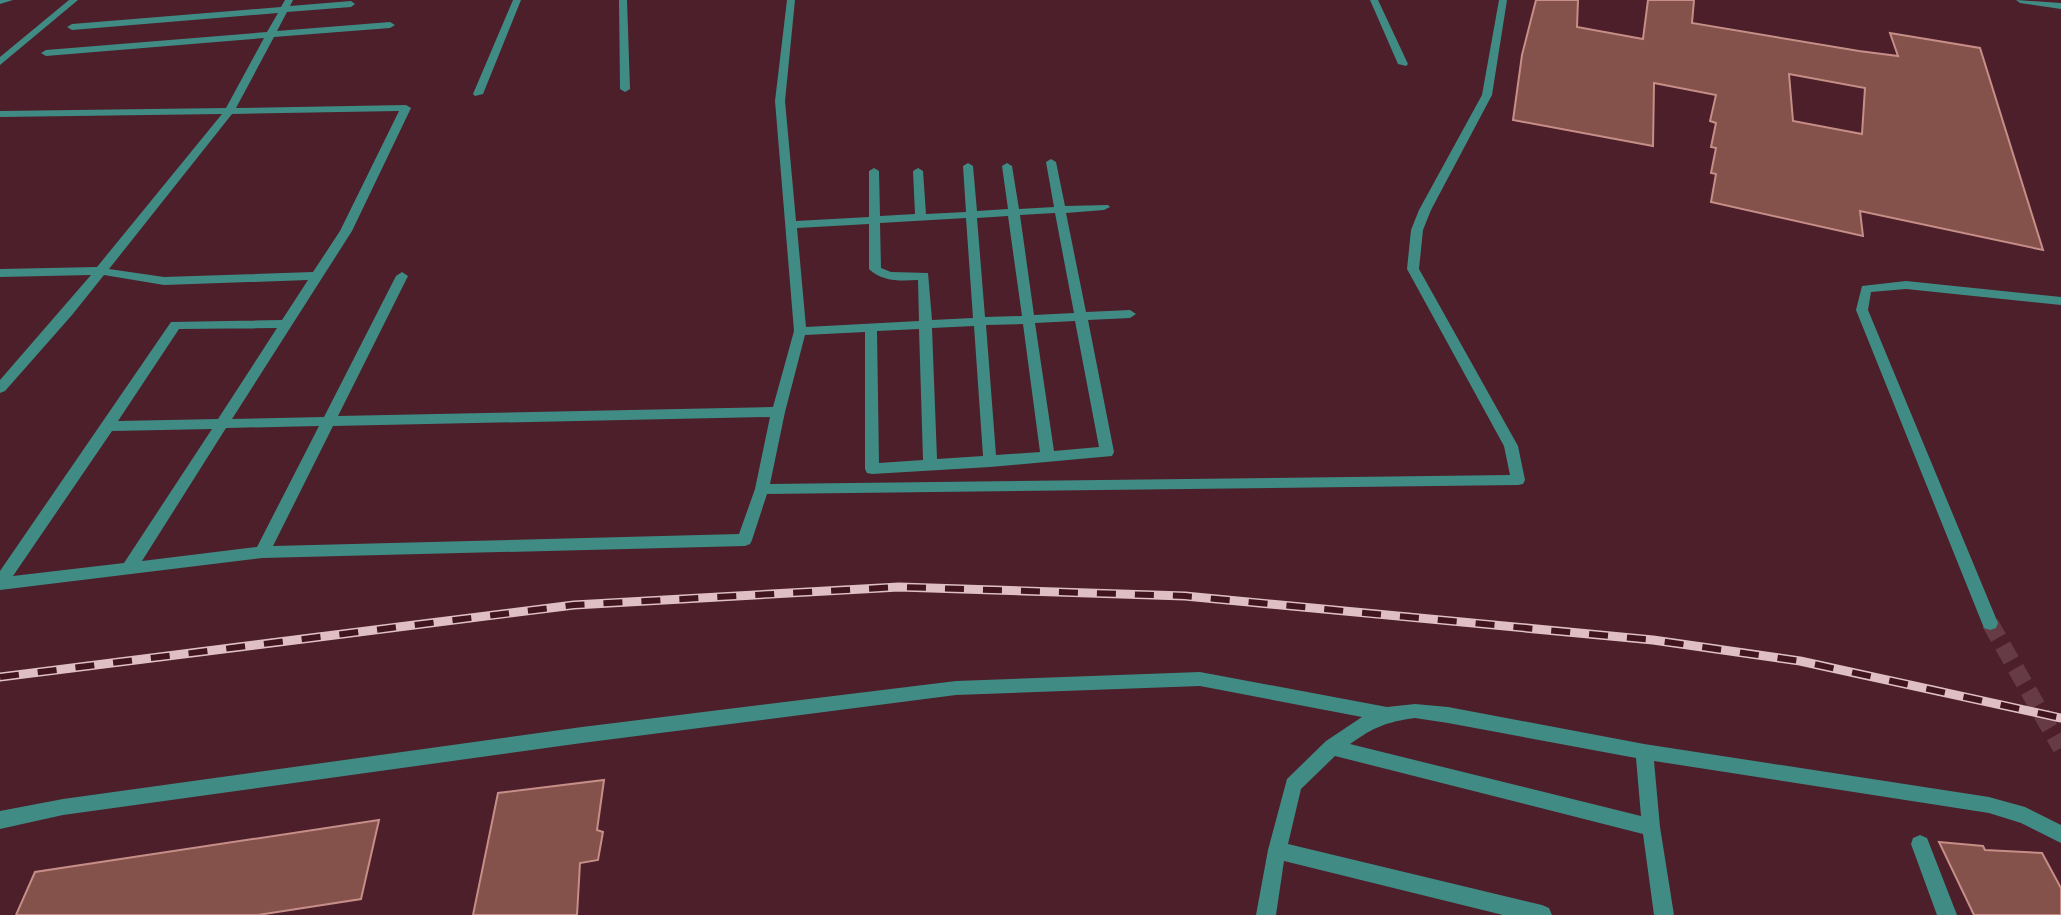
<svg xmlns="http://www.w3.org/2000/svg" width="2061" height="915" viewBox="0 0 2061 915" font-family="'Sofia Sans Condensed',sans-serif">
	<rect width="100%" height="100%" fill="#4c1f2a"/>
	<path fill="#84514b" stroke="#c68e87" stroke-width="2" fill-rule="evenodd" d="M 1536,0 L 1578,0 L 1577,27 L 1643,39 L 1648,0 L 1694,0 L 1692,23 L 1859,51 L 1898,56 L 1890,33 L 1980,48 L 2043,250 L 1860,211 L 1863,236 L 1711,202 L 1716,174 L 1711,173 L 1716,148 L 1711,147 L 1716,123 L 1710,121 L 1716,95 L 1654,83 L 1653,146 L 1513,120 L 1522,55 ZM 1789,74 L 1865,88 L 1862,134 L 1793,121 Z
		M 604,780 L 597,830 L 603,832 L 598,860 L 580,863 L 577,915 L 473,915 L 498,793 Z
		M 379,820 L 361,899 L 258,915 L 16,915 L 35,872 Z
		M 1939,842 L 1983,846 L 1985,850 L 2042,853 L 2061,888 L 2061,915 L 1974,915 Z"/>
	<g fill="none" stroke-linecap="round" stroke-linejoin="round">
		<path stroke="#663b45" stroke-width="17" stroke-dasharray="17 9" stroke-linecap="butt" d="M 1990,623 L 2061,748"/>
		<path fill="#418b85" fill-rule="evenodd" d="M 69,0 L 78,0 L 0,65 L 0,57 Z
			M 285,0 L 293,0 L 290,6 L 351,1 L 355,4 L 351,7 L 287,12 L 277,31 L 390,22 L 395,25 L 390,28 L 274,37 L 236,108 L 406,105 L 411,108 L 352,231 L 232,419 L 324,417 L 396,276 L 402,272 L 408,276 L 338,416 L 773,407 L 794,331 L 775,101 L 787,0 L 795,0 L 785,101 L 796,221 L 869,217 L 869,171 L 874,168 L 879,171 L 880,216 L 915,214 L 913,171 L 918,168 L 923,171 L 926,214 L 966,212 L 963,166 L 968,163 L 973,166 L 977,211 L 1008,209 L 1002,166 L 1007,163 L 1012,166 L 1019,209 L 1054,207 L 1046,162 L 1051,159 L 1056,162 L 1065,206 L 1108,205 L 1110,207 L 1104,210 L 1066,213 L 1086,312 L 1130,310 L 1136,314 L 1130,318 L 1088,320 L 1114,452 L 1112,456 L 990,467 L 872,474 L 867,473 L 865,469 L 865,332 L 805,335 L 785,412 L 770,484 L 1510,475 L 1504,446 L 1407,269 L 1411,230 L 1419,210 L 1482,95 L 1499,0 L 1507,0 L 1492,95 L 1431,210 L 1423,230 L 1419,269 L 1518,446 L 1525,480 L 1523,484 L 1518,485 L 767,494 L 752,540 L 750,544 L 745,546 L 262,558 L 0,590 L 0,571 L 171,322 L 282,320 L 308,280 L 164,285 L 104,275 L 72,315 L 5,391 L 0,393 L 0,380 L 91,275 L 0,277 L 0,269 L 97,267 L 222,114 L 0,117 L 0,111 L 226,108 L 264,38 L 46,56 L 41,53 L 46,50 L 267,32 L 278,13 L 72,30 L 67,27 L 72,24 L 281,7 ZM 399,111 L 340,231 L 313,272 L 164,277 L 109,269 L 232,114 ZM 1055,213 L 1074,313 L 1034,315 L 1020,215 ZM 1008,216 L 1022,316 L 985,317 L 977,218 ZM 966,218 L 973,318 L 932,320 L 928,273 L 891,272 L 881,268 L 880,223 ZM 869,224 L 869,269 C 882,282 901,281 918,280 L 919,321 L 806,327 L 797,228 ZM 1075,321 L 1099,447 L 1054,451 L 1035,323 ZM 1023,324 L 1040,452 L 996,455 L 986,325 ZM 974,326 L 983,456 L 937,459 L 932,328 ZM 277,328 L 218,419 L 118,421 L 179,329 ZM 919,329 L 923,460 L 879,463 L 877,331 ZM 770,417 L 755,489 L 739,534 L 273,546 L 333,426 ZM 319,426 L 257,547 L 142,561 L 226,428 ZM 212,429 L 124,563 L 13,576 L 112,431 Z
			M 513,0 L 521,0 L 483,94 L 475,96 L 473,94 Z
			M 619,0 L 627,0 L 630,89 L 625,92 L 620,89 Z
			M 1370,0 L 1378,0 L 1408,64 L 1406,66 L 1398,64 Z
			M 1200,672 L 1387,707 L 1415,704 L 1448,707 L 1644,744 L 1989,797 L 2025,807 L 2061,825 L 2061,843 L 2021,823 L 1989,813 L 1654,761 L 1660,827 L 1674,915 L 1654,915 L 1643,834 L 1335,756 L 1301,789 L 1288,844 L 1542,905 L 1549,908 L 1552,915 L 1503,915 L 1284,861 L 1276,915 L 1256,915 L 1268,850 L 1287,779 L 1326,741 L 1362,717 L 1200,686 L 956,695 L 582,743 L 63,815 L 0,829 L 0,811 L 63,799 L 582,727 L 956,681 ZM 1415,718 L 1448,723 L 1636,758 L 1641,816 L 1350,744 C 1374,727 1386,722 1415,718 Z
			M 1920,835 L 1927,838 L 1957,915 L 1937,915 L 1911,844 L 1913,838 Z"/>
		<path fill="#418b85" fill-rule="evenodd" d="M 0,0 L 13,0 L 0,4 Z
			M 2016,0 L 2061,3 L 2061,9 L 2020,3 Z
			M 1906,281 L 2061,297 L 2061,305 L 1906,289 L 1871,292 L 1868,310 L 1998,623 L 1996,628 L 1990,630 L 1984,628 L 1982,623 L 1856,310 L 1862,286 Z"/>
		<defs>
			<path id="rail" d="M 0,677 L 574,605 L 899,587 L 1185,596 L 1653,640 L 1800,661 L 2061,718"/>
		</defs>
		<use href="#rail" stroke="#dfbfc4" stroke-width="9"/>
		<use href="#rail" stroke="#411520" stroke-width="6" stroke-dasharray="19" stroke-linecap="butt"/>
	</g>
</svg>
